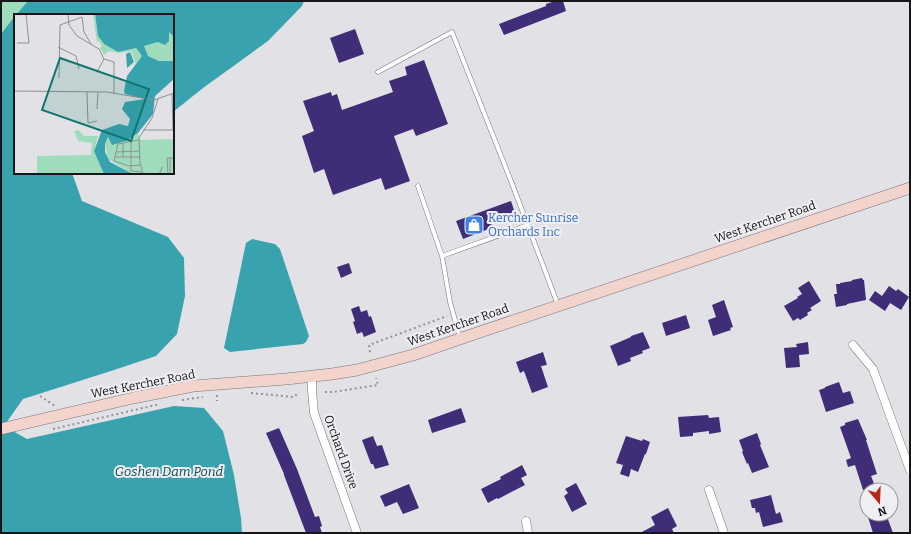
<svg xmlns="http://www.w3.org/2000/svg" width="911" height="534" viewBox="0 0 911 534" font-family="Bitter,serif">
	<rect width="100%" height="100%" fill="#e2e2e6"/>
	<path fill="#9fdcbb" d="M 1,1 L 28,1 L 25,4 L 25,15 L 15,15 L 15,66 L 1,73 Z"/>
	<path fill="#38a3af" d="M 28,1 L 304,1 L 302,6 L 268,41 L 203,88 L 173,112 L 173,15 L 16,15 Z
		M 15,16 L 15,173 L 72,173 L 82,201 L 168,237 L 184,258 L 185,296 L 177,334 L 156,356 L 114,370 L 23,399 L 4,426 L 27,439 L 174,406 L 204,408 L 223,431 L 234,475 L 241,518 L 242,533 L 1,533 L 1,34 Z
		M 252,239 L 275,244 L 280,249 L 309,336 L 306,342 L 303,344 L 230,352 L 224,348 L 246,243 Z"/>
	<path fill="#3f2e77" d="M 555,1 L 563,1 L 566,11 L 504,35 L 499,24 L 546,6 L 546,4 Z
		M 355,29 L 364,54 L 339,63 L 330,38 Z
		M 424,60 L 448,124 L 416,136 L 413,129 L 394,136 L 410,181 L 385,190 L 381,178 L 333,195 L 324,169 L 314,173 L 302,136 L 314,131 L 303,101 L 331,92 L 332,96 L 337,94 L 342,110 L 393,92 L 389,81 L 407,75 L 405,67 Z
		M 511,201 L 516,216 L 490,225 L 491,228 L 463,239 L 456,221 Z
		M 349,263 L 352,273 L 341,278 L 337,267 Z
		M 862,278 L 863,280 L 864,280 L 866,300 L 847,304 L 847,305 L 836,307 L 834,294 L 837,294 L 836,284 L 840,284 L 840,283 L 852,281 L 852,280 Z
		M 809,281 L 821,301 L 810,308 L 812,310 L 807,313 L 808,315 L 800,320 L 798,318 L 793,321 L 784,306 L 798,298 L 797,297 L 802,294 L 798,288 Z
		M 889,286 L 896,291 L 898,289 L 909,297 L 901,310 L 890,303 L 885,311 L 869,300 L 875,291 L 882,296 Z
		M 724,300 L 733,327 L 730,328 L 731,330 L 713,336 L 708,320 L 716,317 L 712,305 Z
		M 359,306 L 361,312 L 367,310 L 369,317 L 371,316 L 376,332 L 364,337 L 362,332 L 357,334 L 353,322 L 355,321 L 351,309 Z
		M 686,315 L 690,328 L 666,336 L 662,323 Z
		M 643,332 L 650,348 L 642,351 L 643,353 L 630,358 L 631,361 L 618,366 L 610,346 L 631,337 L 631,336 Z
		M 808,342 L 809,354 L 799,355 L 800,367 L 786,368 L 784,348 L 797,347 L 796,344 Z
		M 543,352 L 547,365 L 541,366 L 548,387 L 532,393 L 524,371 L 520,373 L 516,362 Z
		M 839,382 L 843,393 L 850,391 L 854,403 L 826,412 L 819,390 L 825,388 L 825,387 Z
		M 461,408 L 466,422 L 432,433 L 428,420 Z
		M 708,415 L 709,418 L 719,417 L 721,432 L 709,434 L 709,431 L 693,433 L 693,436 L 680,437 L 678,417 Z
		M 858,419 L 867,440 L 866,440 L 877,474 L 871,476 L 875,486 L 863,490 L 855,465 L 848,467 L 846,460 L 851,458 L 840,427 L 845,425 L 845,423 Z
		M 279,428 L 297,469 L 315,517 L 319,516 L 322,526 L 320,527 L 322,533 L 306,533 L 284,475 L 284,474 L 266,433 Z
		M 757,433 L 761,444 L 760,445 L 769,467 L 752,473 L 748,463 L 747,464 L 742,452 L 743,451 L 739,440 Z
		M 373,436 L 377,446 L 382,445 L 389,465 L 375,469 L 373,464 L 371,464 L 362,440 Z
		M 626,436 L 642,441 L 643,439 L 650,442 L 646,454 L 645,454 L 638,472 L 631,469 L 629,477 L 620,474 L 623,465 L 616,463 Z
		M 522,465 L 527,475 L 521,478 L 525,485 L 498,499 L 497,498 L 488,503 L 481,489 L 501,479 L 500,477 Z
		M 576,483 L 587,504 L 572,512 L 564,496 L 568,493 L 565,489 Z
		M 409,484 L 419,508 L 403,514 L 397,502 L 385,507 L 380,496 Z
		M 771,495 L 776,514 L 780,512 L 783,522 L 763,527 L 759,512 L 756,513 L 755,508 L 752,508 L 750,500 Z
		M 668,508 L 677,526 L 672,529 L 674,533 L 640,533 L 655,525 L 651,517 Z
		M 875,514 L 886,514 L 893,533 L 873,533 L 868,517 Z"/>
	<g fill="none" stroke-linecap="round" stroke-linejoin="round">
		<defs>
			<path id="lane" d="M 378,72 L 452,32 L 511,181 L 558,305
				M 418,186 L 442,256 L 450,302 L 460,338
				M 442,256 L 528,225"/>
			<path id="street" d="M 853,345 L 873,369 L 910,470
				M 312,376 L 312,391 L 314,413 L 357,533
				M 709,490 L 724,533
				M 526,521 L 528,533"/>
			<path id="secondary" d="M 1,429 L 133,398 L 193,386 L 286,379 L 332,374 L 357,370 L 413,355 L 474,334 L 910,188"/>
		</defs>
		<use href="#lane" stroke="#76767a" stroke-width="5"/>
		<use href="#street" stroke="#76767a" stroke-width="9"/>
		<use href="#secondary" stroke="#76767a" stroke-width="12"/>
		<path stroke="#939396" stroke-width="2" stroke-dasharray="2 3" stroke-linecap="butt" d="M 370,352 L 369,345 L 447,316
			M 325,392 L 333,392 L 378,385 L 376,378
			M 251,393 L 294,397 L 299,392
			M 217,395 L 217,401
			M 40,396 L 55,406
			M 182,400 L 203,397
			M 53,429 L 160,404"/>
		<use href="#lane" stroke="#fff" stroke-width="4"/>
		<use href="#street" stroke="#fff" stroke-width="8"/>
		<use href="#secondary" stroke="#f2d4cc" stroke-width="11"/>
	</g>
	<defs>
		<symbol id="shop-square" viewBox="-11 -11 22 22"><rect x="-9" y="-9" width="18" height="18" rx="4" fill="#3f7fe0" stroke="#efeff3"/><path d="M-5-2.5h2.3a2.7 3.5 0 0 1 5.4 0H5L5.5 6h-11ZM-1.5-2.5h3a1.5 2.3 0 0 0-3 0Z" fill="#fff"/></symbol>
	</defs>
	<g fill-rule="evenodd">
		<use href="#shop-square" x="463" y="214" width="22" height="22"/>
	</g>
	<g text-anchor="middle" dominant-baseline="central" stroke-width="4" stroke-linejoin="round" paint-order="stroke">
		<g font-size="12" fill="#366cbe" stroke="#efeff3" text-anchor="start">
			<text x="488" y="218">Kercher Sunrise<tspan x="488" dy="14">Orchards Inc</tspan></text>
		</g>
		<g font-size="12" fill="#161618" stroke="#efeff3">
			<text transform="translate(765 222) rotate(-19)">West Kercher Road</text>
			<text transform="translate(458 325) rotate(-19)">West Kercher Road</text>
			<text transform="translate(143 384) rotate(-11)">West Kercher Road</text>
			<text transform="translate(341 452) rotate(70)">Orchard Drive</text>
		</g>
		<g font-size="13" font-style="italic" fill="#08494f" stroke="#efeff3">
			<text x="169" y="471">Goshen Dam Pond</text>
		</g>
	</g>
	<g transform="translate(14 14)">
		<rect width="160" height="160" fill="#e2e2e6"/>
		<path d="M 79,0 L 81,0 L 84,22 L 90,30 L 104,38 L 122,34 L 128,42 L 122,50 L 117,37 L 105,39 L 95,37 L 90,41 L 86,34 L 88,32 L 85,27 L 83,29 ZM 155,18 L 160,23 L 160,49 L 145,47 L 134,42 L 130,32 L 144,28 ZM 65,116 L 70,122 L 84,122 L 80,137 L 107,160 L 23,160 L 23,142 L 77,141 L 78,129 L 64,127 L 60,117 ZM 124,119 L 126,126 L 160,125 L 160,160 L 119,160 L 94,145 L 91,130 L 97,120 L 101,129 L 112,127 Z" fill="#9fdcbb"/>
		<path d="M 81,0 L 160,0 L 160,23 L 155,18 L 155,27 L 151,31 L 144,28 L 130,32 L 134,42 L 145,47 L 160,47 L 160,65 L 141,82 L 139,100 L 124,119 L 112,127 L 98,131 L 94,123 L 91,130 L 91,138 L 96,148 L 119,160 L 90,160 L 80,137 L 88,116 L 105,110 L 114,112 L 116,105 L 108,95 L 111,88 L 131,85 L 111,80 L 110,77 L 113,62 L 128,42 L 122,34 L 104,38 L 90,30 L 84,22 ZM 116,38 L 120,48 L 113,54 L 112,40 Z" fill="#38a3af"/>
		<path fill="none" stroke="#909094" stroke-width="1" d="M 54,0 L 55,11 L 63,22 L 85,35 L 90,45 L 100,48 L 100,80M 3,29 L 15,29 L 12,0M 44,33 L 62,42 L 65,55M 83,58 L 90,45M 45,64 L 46,11 L 68,3 L 70,18 L 77,30M 0,77 L 93,78 L 140,86 L 160,79M 73,78 L 74,109 L 83,107M 158,80 L 159,116M 83,95 L 84,78M 129,116 L 159,116M 125,126 L 104,130 L 100,147 L 115,152 L 126,151M 117,128 L 117,157 L 128,158M 109,129 L 109,143M 102,138 L 126,137M 101,143 L 126,143M 156,144 L 156,160M 129,160 L 126,149 L 125,124 L 138,104 L 144,85M 139,160 L 146,159 L 148,153M 154,160 L 153,144 L 160,144"/>
		<path fill="#0f766e" fill-opacity="0.15" stroke="#0f766e" stroke-width="2" d="M 46,44 L 135,75 L 117,127 L 28,96 Z"/>
		<rect width="160" height="160" fill="none" stroke="#161618" stroke-width="2"/>
	</g>
	<rect width="911" height="534" fill="none" stroke="#161618" stroke-width="4"/>
	<g transform="translate(879 502) rotate(161)"><circle r="19" fill="#efeff3" stroke="#98989b"/>
	<path d="M0-3L7 15L0 10L-7 15Z" fill="#b52818"/>
	<text y="-6" font-size="11" font-weight="bold" text-anchor="middle" fill="#161618">N</text>
	</g>
</svg>
